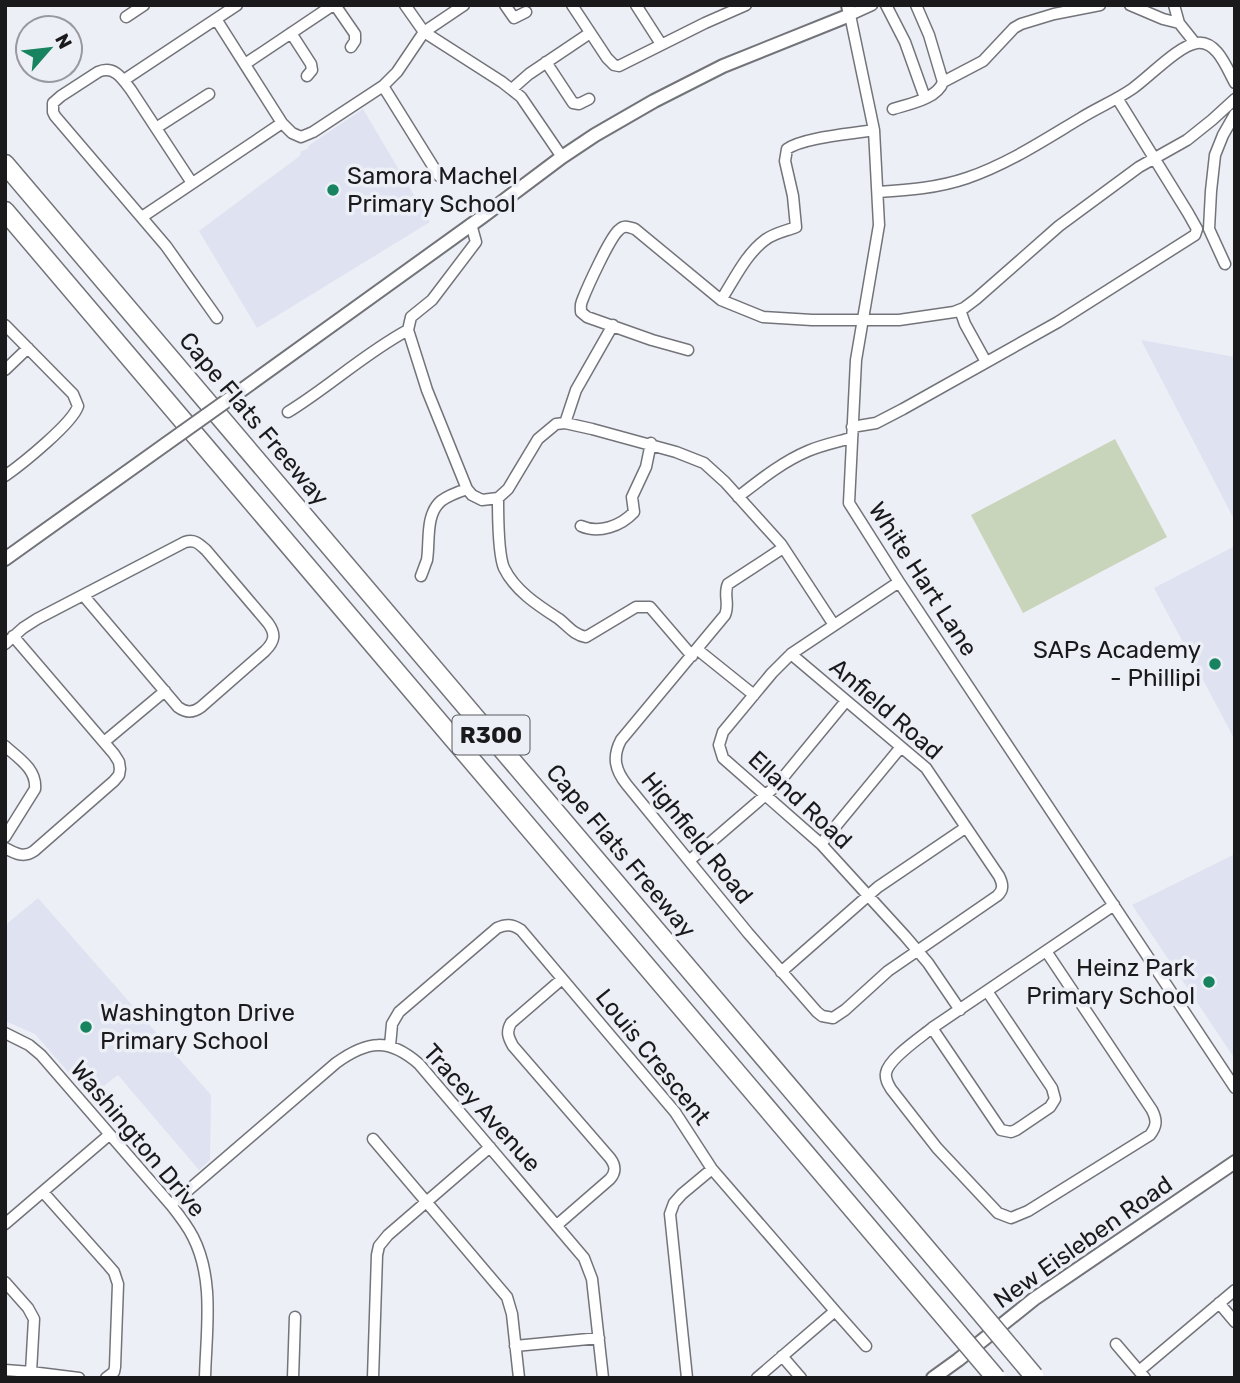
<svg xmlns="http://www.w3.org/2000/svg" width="1240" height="1383" viewBox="0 0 1240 1383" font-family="Rubik,sans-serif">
	<rect width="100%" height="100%" fill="#edeff6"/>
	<path fill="#dfe2f0" d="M 363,109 L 430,222 L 257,328 L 199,231 L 297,158 L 301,154 L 300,152 L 309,148 L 308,146 Z
		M 1141,340 L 1235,357 L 1235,521 Z
		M 1235,546 L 1235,740 L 1154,588 Z
		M 1235,854 L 1235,1059 L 1132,905 Z
		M 38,898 L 211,1095 L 210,1160 L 199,1170 L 118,1075 L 90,1097 L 35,1034 L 5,1021 L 5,928 L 9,922 Z"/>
	<path fill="#c8d5bb" d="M 1115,439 L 1167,537 L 1023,613 L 971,515 Z"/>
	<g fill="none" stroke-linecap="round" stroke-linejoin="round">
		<defs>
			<path id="street" d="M 335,5 L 355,34 L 355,41 L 351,47
				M 405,5 L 424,32 L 502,82 L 521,97 L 562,157
				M 505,5 L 514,18 L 526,12
				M 572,5 L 607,58 L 614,65 L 619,66 L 705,23 L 746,5
				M 636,5 L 661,44
				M 872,5 L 850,15 L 874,130 L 879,225 L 856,360 L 849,503 L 899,582 L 1235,1088
				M 886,5 L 905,42 L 925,98
				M 1130,5 L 1163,19 L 1179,23
				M 1174,5 L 1179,23 L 1195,43
				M 126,17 L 144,5
				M 216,19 L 282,123 L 292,133 L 301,137 L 313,132 L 383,86 L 397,72 L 424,32 L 464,5
				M 291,33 L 311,64 L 312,70 L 307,76
				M 546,62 L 573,103 L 579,104 L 589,99
				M 245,64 L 333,5
				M 124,80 L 237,5
				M 943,82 L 983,61 L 1014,28 L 1021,24 L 1054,14 L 1100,5
				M 383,86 L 439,176
				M 512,89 L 529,74 L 590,33
				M 893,109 C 909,104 937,99 943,82 L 929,35 L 916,5
				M 156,128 L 209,94
				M 192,183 L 131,90 C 122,78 114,65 98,72 L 61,96 L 53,103 L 53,112 L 55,116 L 166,246 L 217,318
				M 878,192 C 908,190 938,188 967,178 C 1008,164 1044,140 1081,118 C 1097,108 1116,100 1132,89 C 1148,78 1179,45 1197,43 C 1217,40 1227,69 1235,83
				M 142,217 L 282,123
				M 471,224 L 476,242 L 432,300 L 411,317 L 408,330 L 427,390 L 467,489 L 472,495 L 482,500 L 498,498 L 508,489 L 538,439 L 556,424 L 565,423 L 592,429 L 676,452 L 704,463 L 725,482 L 781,544 L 834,625
				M 1225,264 L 1209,229 L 1211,191 L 1215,155 L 1223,135 L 1235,114
				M 721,300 C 734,280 746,254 765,240 C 774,233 786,231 796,227 L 793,196 L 785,161 L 787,149 C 804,137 852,134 874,130
				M 960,310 L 965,324 L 986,362
				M 5,325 L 73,394 L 78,406 C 73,423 22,464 5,476
				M 688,350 L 652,340 L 587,317 L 581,312 C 581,306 580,306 582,301 C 587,288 610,237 619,230 C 624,225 628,227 635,229 L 721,300 L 763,317 L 812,320 L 899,320 L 954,312 L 964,308 L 976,299 L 1059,226 L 1139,167 L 1187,140 L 1212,120 L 1235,99
				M 5,370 L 28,348
				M 288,412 C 329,387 365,353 408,330
				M 565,423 L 576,390 L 613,325
				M 852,427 L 876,423 L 903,409 L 1058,322 L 1195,235 L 1197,229 L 1188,213 L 1117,98
				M 738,497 C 760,480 782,462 808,451 C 822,445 837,442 851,438
				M 498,498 C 498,514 498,554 504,568 C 515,591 539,606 559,619 C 568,626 574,635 586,637 L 636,607 L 650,607 L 692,656
				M 581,526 C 599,534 621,526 634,512 L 632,497 L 646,467 L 651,443
				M 783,548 L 728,584 C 723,594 730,604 725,615 L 621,740 C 612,757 615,770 627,785 L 748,933 L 817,1012 L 822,1016 L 833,1018 L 845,1010 L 888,971 L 997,896 C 1004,890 1003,884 999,876 L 926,768 L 791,654
				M 421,576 C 423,571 425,565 427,560 C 430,541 425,515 441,501 C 449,495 458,492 467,489
				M 899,582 L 791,654 L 772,673 L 723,732 L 719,745 L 723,758 L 821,844 L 905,936 L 928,963 L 960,1010
				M 5,644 L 23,628 L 37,619 L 185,542 C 195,539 199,544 206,550 L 268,623 C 276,634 275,641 265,651 L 201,707 C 193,713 186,713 178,707 L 83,595
				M 698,650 L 754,695
				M 104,742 L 165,691
				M 5,746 C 18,758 37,769 35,789 L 5,837
				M 821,844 L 901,747
				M 5,848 C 16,854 24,858 34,851 L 114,781 L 119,775 L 120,769 L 119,762 L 114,754 L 13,636
				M 690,860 L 776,786 L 846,701
				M 1046,951 L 1152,1110 C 1157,1120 1157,1126 1150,1135 L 1028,1211 L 1011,1218 L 998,1213 L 937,1148 L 891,1089 C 888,1084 885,1079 886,1073 C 888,1059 921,1037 932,1028 L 1114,905
				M 781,972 L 878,887 L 965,828
				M 932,1028 L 1001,1130 L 1011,1132 L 1016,1130 L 1050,1107 L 1055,1099 L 1052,1088 L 987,991
				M 5,1033 L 29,1045 L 41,1055 L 171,1205 C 179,1215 187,1225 193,1237 C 215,1280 206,1332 205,1378
				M 390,1046 L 392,1024 L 399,1012 L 497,928 C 506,924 512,924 521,930 L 675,1112 L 712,1169 L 835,1311 L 757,1378
				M 373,1139 L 507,1297 L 512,1314 L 519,1378
				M 43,1192 L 108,1265 L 114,1272 L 118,1284 L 115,1367 L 114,1372 L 106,1378
				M 171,1205 L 336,1063 C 368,1040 389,1038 419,1064 L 584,1258 L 592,1279 L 603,1378
				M 5,1224 L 109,1135
				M 557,1225 L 610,1179 C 616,1172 616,1166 610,1158 L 513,1046 C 508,1037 506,1032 511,1023 L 562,979
				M 5,1282 L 28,1308 L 34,1319 L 31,1372 L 79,1378
				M 1219,1303 L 1235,1322
				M 835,1311 L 866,1346
				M 1116,1344 L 1145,1378
				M 515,1346 L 599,1338
				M 782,1356 L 801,1378
				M 5,1370 L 31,1372
				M 1139,1371 L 1235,1290
				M 293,1378 L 295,1317
				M 373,1378 L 377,1255 L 379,1246 L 388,1235 L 490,1147
				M 687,1378 L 670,1214 L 674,1203 L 682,1194 L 712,1169"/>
			<path id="secondary" d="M 239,392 L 482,217 L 562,157 L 595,135 L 654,101 L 723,66 L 850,15 L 848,5
				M 5,559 L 166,444
				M 933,1378 L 958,1360 L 1034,1299 L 1235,1162"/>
			<path id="highway" d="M 5,164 L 976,1307
				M 5,211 L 952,1326"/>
		</defs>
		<use href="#street" stroke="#72747a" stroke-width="13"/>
		<use href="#secondary" stroke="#72747a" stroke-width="16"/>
		<use href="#highway" stroke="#72747a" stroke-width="21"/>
		<use href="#street" stroke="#fff" stroke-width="10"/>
		<use href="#secondary" stroke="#fff" stroke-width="12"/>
		<use href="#highway" stroke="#fff" stroke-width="18"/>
		<defs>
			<path id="secondary-bridge" d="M 166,444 L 239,392"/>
			<path id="highway-bridge" d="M 976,1307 L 1034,1376
				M 952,1326 L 996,1378"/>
		</defs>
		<use href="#secondary-bridge" stroke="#72747a" stroke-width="16" stroke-linecap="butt"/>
		<use href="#highway-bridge" stroke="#72747a" stroke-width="21" stroke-linecap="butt"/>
		<use href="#secondary-bridge" stroke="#fff" stroke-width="12"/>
		<use href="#highway-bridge" stroke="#fff" stroke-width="18"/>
	</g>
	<g fill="#17835f" stroke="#edeff6" stroke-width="2.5">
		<circle cx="333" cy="190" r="7"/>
		<circle cx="1215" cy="664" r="7"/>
		<circle cx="1209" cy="982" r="7"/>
		<circle cx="86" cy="1027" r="7"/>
	</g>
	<g text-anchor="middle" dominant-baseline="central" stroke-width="7" stroke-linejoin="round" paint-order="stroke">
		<rect fill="#edeff6" stroke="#595a5e" stroke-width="2" x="452.5" y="715.5" width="77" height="39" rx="5"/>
		<g font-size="23" font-weight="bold" fill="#1a1a1d">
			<text x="491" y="735">R300</text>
		</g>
		<g font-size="24" fill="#1a1a1d" stroke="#edeff6" text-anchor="start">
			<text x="347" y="176">Samora Machel<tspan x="347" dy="28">Primary School</tspan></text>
			<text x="1201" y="650" text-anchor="end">SAPs Academy<tspan x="1201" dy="28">- Phillipi</tspan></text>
			<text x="1195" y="968" text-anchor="end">Heinz Park<tspan x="1195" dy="28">Primary School</tspan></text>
			<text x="100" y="1013">Washington Drive<tspan x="100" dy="28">Primary School</tspan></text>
		</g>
		<g font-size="24" fill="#1a1a1d" stroke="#edeff6">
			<text transform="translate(254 419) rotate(50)">Cape Flats Freeway</text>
			<text transform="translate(923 579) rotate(57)">White Hart Lane</text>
			<text transform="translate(886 709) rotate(41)">Anfield Road</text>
			<text transform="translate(800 800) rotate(43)">Elland Road</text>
			<text transform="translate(697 838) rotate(51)">Highfield Road</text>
			<text transform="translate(621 851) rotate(50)">Cape Flats Freeway</text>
			<text transform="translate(653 1057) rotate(51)">Louis Crescent</text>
			<text transform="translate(482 1108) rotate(48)">Tracey Avenue</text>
			<text transform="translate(138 1139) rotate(50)">Washington Drive</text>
			<text transform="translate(1083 1242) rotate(-35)">New Eisleben Road</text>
		</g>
	</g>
	<rect width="1240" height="1383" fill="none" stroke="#1a1a1d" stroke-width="14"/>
	<g transform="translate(49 49) rotate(62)"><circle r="33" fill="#edeff6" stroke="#999a9f" stroke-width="2"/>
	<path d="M0-5L12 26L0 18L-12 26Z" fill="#17835f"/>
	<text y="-10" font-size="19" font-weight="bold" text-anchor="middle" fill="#1a1a1d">N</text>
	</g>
</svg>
